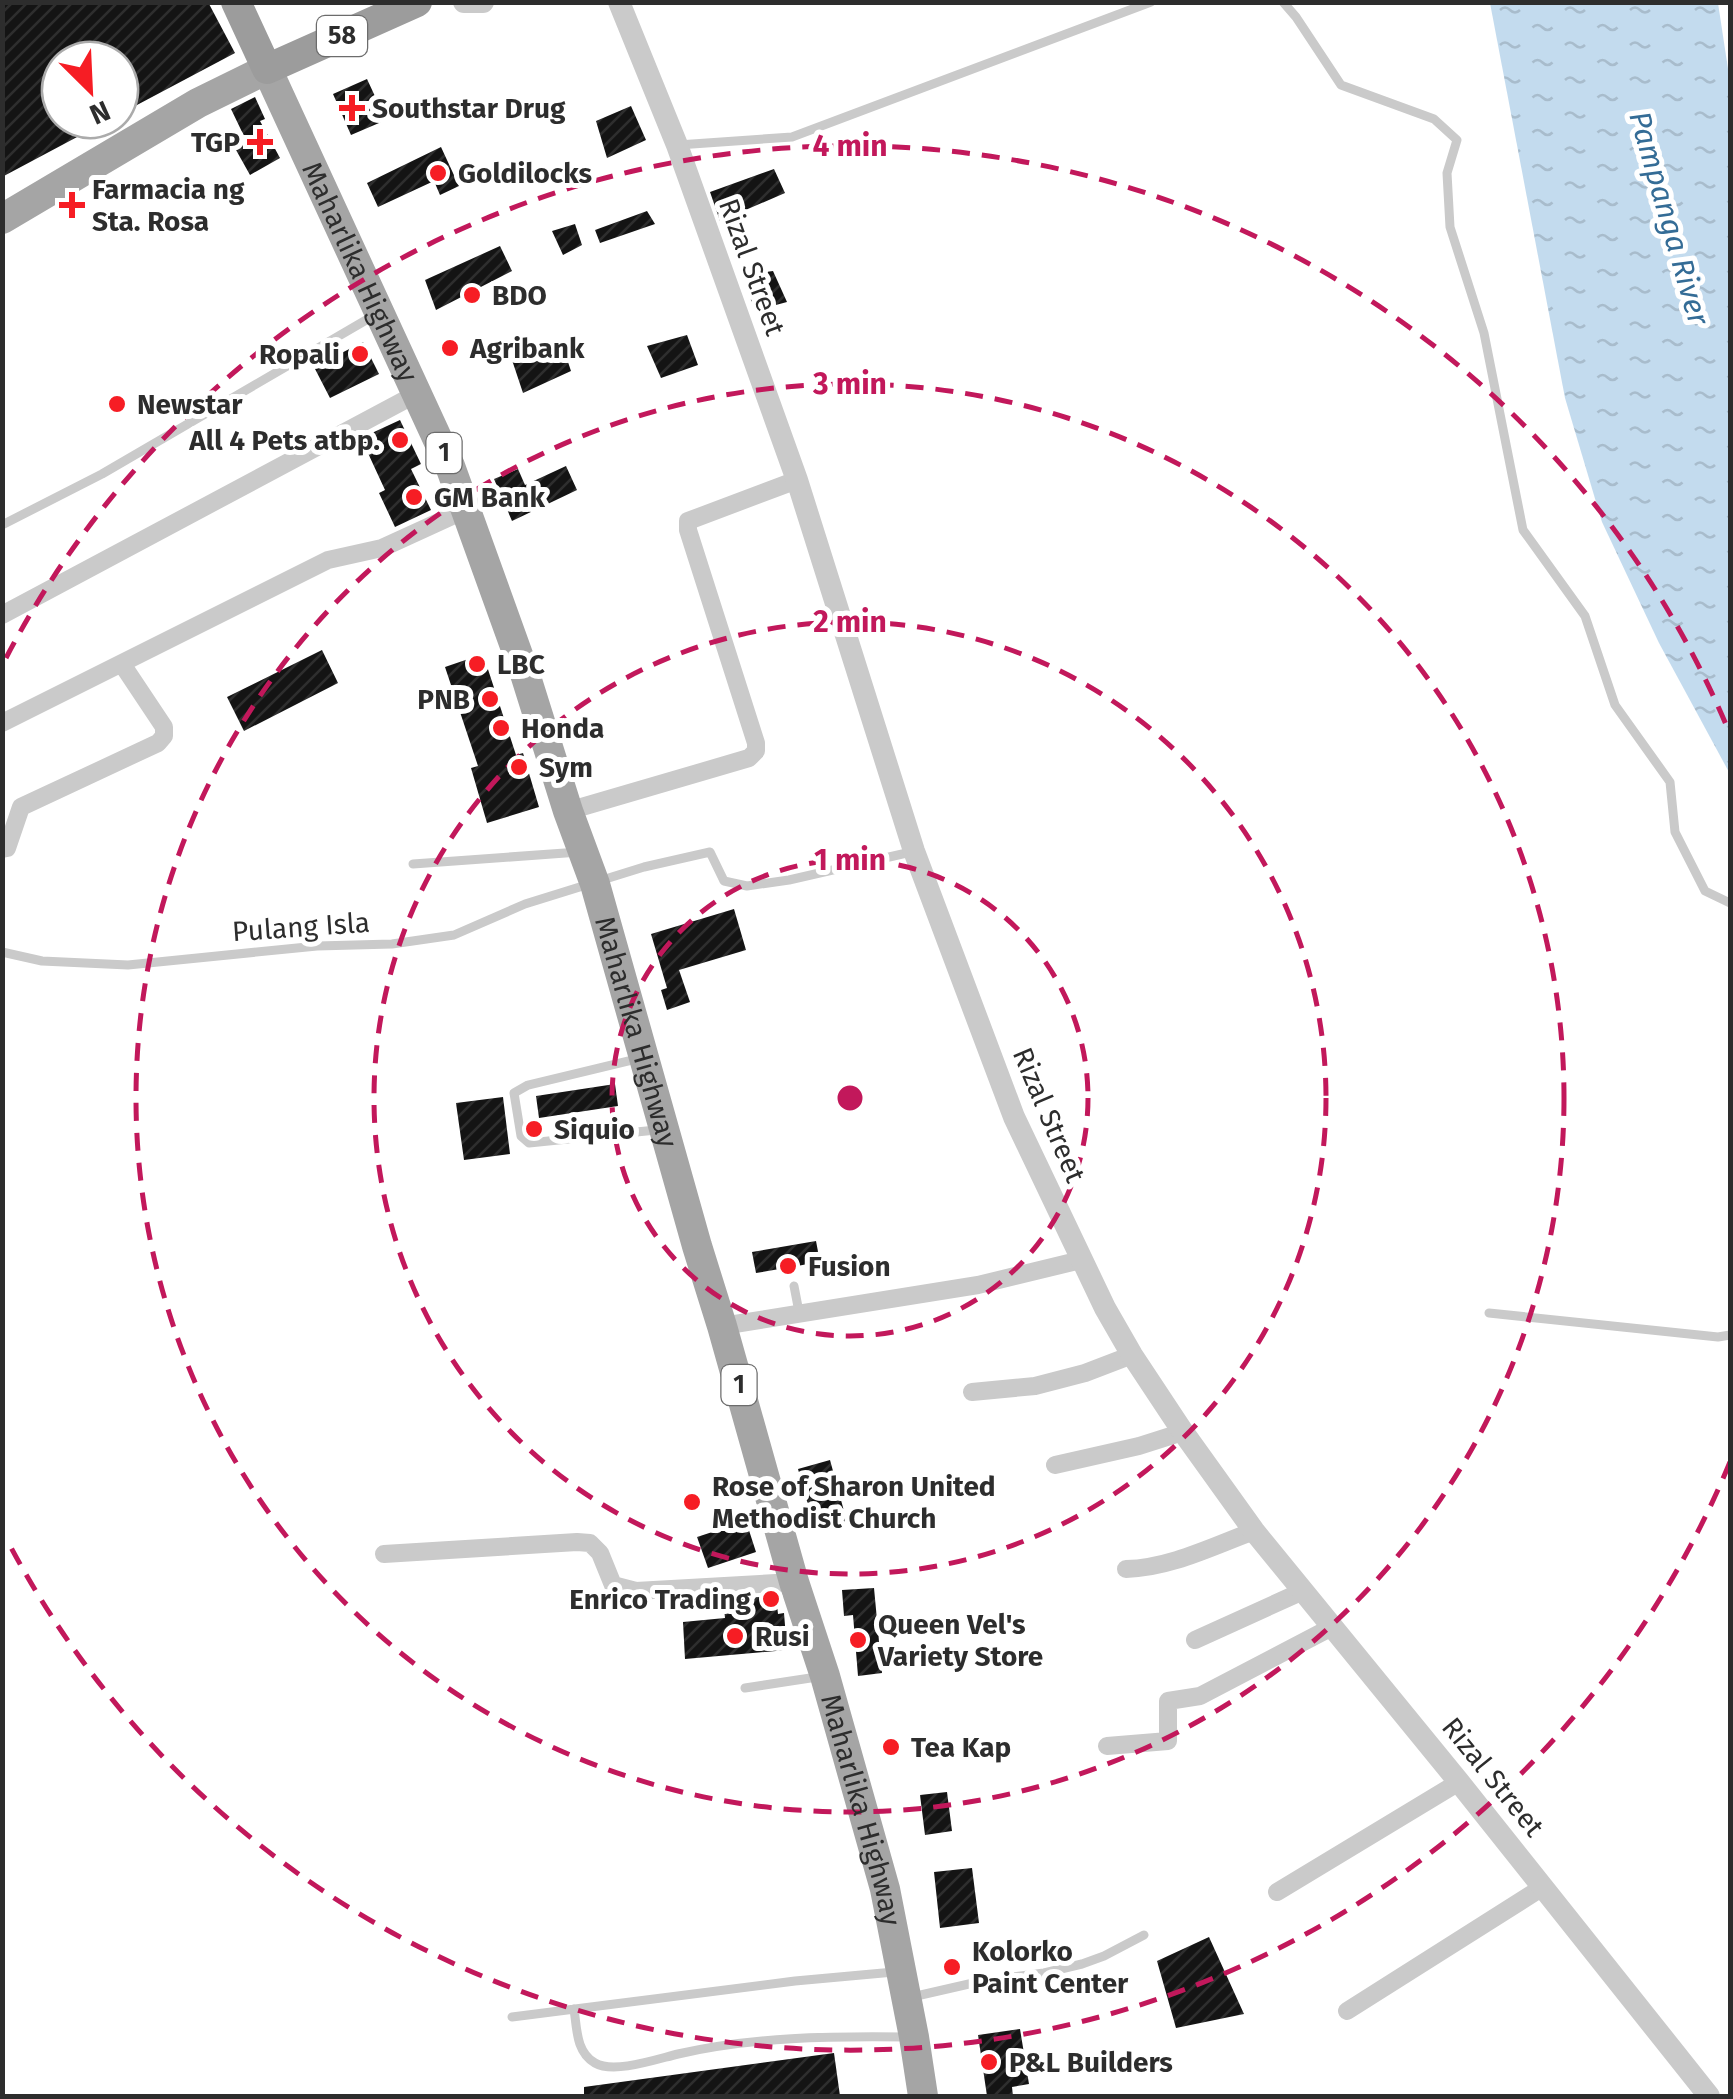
<svg xmlns="http://www.w3.org/2000/svg" width="1733" height="2099" viewBox="0 0 1733 2099" font-family="'Fira Sans',sans-serif">
	<defs>
		<pattern id="water-ripples" width="26" height="14" patternUnits="userSpaceOnUse" patternTransform="scale(2.5)"><rect width="26" height="14" fill="#c3dbee"/><path d="M2 4q2-2 4 0t4 0M15 11q2-2 4 0t4 0" fill="none" stroke="#a8bccc"/></pattern>
		<pattern id="building-hatch" width="6" height="6" patternUnits="userSpaceOnUse" patternTransform="scale(2.5)"><rect width="6" height="6" fill="#141414"/><path d="M-1 1l2-2M0 6l6-6M5 7l2-2" fill="none" stroke="#2e2e2e"/></pattern>
	</defs>
	<rect width="100%" height="100%" fill="#fff"/>
	<path fill="url(#water-ripples)" d="M 1490,3 L 1718,3 L 1730,82 L 1730,774 L 1659,643 L 1602,522 L 1565,398 Z"/>
	<path fill="url(#building-hatch)" d="M 2,2 L 208,2 L 235,53 L 120,114 L 120,60 L 60,60 L 60,120 L 109,120 L 2,177 Z
		M 367,79 L 386,120 L 351,135 L 333,94 Z
		M 255,97 L 265,119 L 260,121 L 280,158 L 250,175 L 231,141 L 243,134 L 231,109 Z
		M 631,106 L 646,140 L 607,158 L 596,121 Z
		M 441,147 L 459,186 L 440,195 L 434,181 L 378,207 L 367,183 Z
		M 774,169 L 785,193 L 720,221 L 710,192 Z
		M 647,211 L 655,224 L 600,243 L 595,230 Z
		M 575,224 L 582,245 L 563,255 L 552,231 Z
		M 500,246 L 512,271 L 436,310 L 425,280 Z
		M 773,271 L 787,302 L 754,311 L 744,275 Z
		M 687,335 L 698,365 L 661,378 L 647,346 Z
		M 561,341 L 571,371 L 523,393 L 512,360 Z
		M 363,342 L 379,374 L 330,398 L 314,367 Z
		M 400,420 L 421,464 L 411,469 L 431,510 L 395,527 L 379,493 L 385,490 L 361,438 Z
		M 566,466 L 577,490 L 512,521 L 494,479 L 518,469 L 525,485 Z
		M 322,650 L 338,683 L 244,731 L 227,697 Z
		M 483,654 L 516,755 L 523,753 L 539,807 L 487,823 L 471,768 L 478,766 L 445,667 Z
		M 734,909 L 746,950 L 679,970 L 690,1002 L 667,1010 L 661,990 L 667,988 L 651,934 Z
		M 615,1084 L 618,1106 L 539,1118 L 536,1096 Z
		M 503,1097 L 510,1154 L 464,1160 L 456,1103 Z
		M 816,1241 L 820,1262 L 756,1273 L 752,1252 Z
		M 830,1460 L 847,1522 L 815,1530 L 798,1469 Z
		M 746,1521 L 756,1552 L 708,1568 L 697,1537 Z
		M 874,1588 L 882,1673 L 858,1676 L 853,1615 L 844,1616 L 842,1590 Z
		M 776,1596 L 778,1614 L 784,1613 L 787,1650 L 685,1659 L 683,1622 L 725,1618 L 723,1599 Z
		M 947,1792 L 952,1831 L 925,1835 L 920,1795 Z
		M 972,1868 L 979,1923 L 940,1928 L 934,1872 Z
		M 1209,1937 L 1244,2014 L 1176,2028 L 1157,1961 Z
		M 1020,2029 L 1029,2084 L 1012,2087 L 1013,2096 L 987,2096 L 978,2035 Z
		M 834,2053 L 840,2096 L 584,2096 L 584,2087 Z"/>
	<g fill="none" stroke-linecap="round" stroke-linejoin="round">
		<path stroke="#cacaca" stroke-width="9" d="M 1283,2 L 1296,17 L 1341,85 L 1434,119 L 1457,140 L 1447,173 L 1450,227 L 1484,333 L 1523,530 L 1585,616 L 1615,705 L 1670,782 L 1675,832 L 1705,891 L 1730,903
			M 678,145 L 792,137 L 1151,2
			M 2,525 L 102,474 L 373,316
			M 413,864 L 579,852
			M 2,952 L 42,961 L 128,965 L 317,946 L 392,944 L 454,935 L 525,904 L 644,867 L 710,852 L 724,881 L 747,886 L 789,880 L 911,852
			M 636,1059 L 528,1085 L 514,1093 L 521,1136 L 529,1143 L 656,1130
			M 794,1286 L 799,1312
			M 1489,1313 L 1718,1337 L 1730,1335
			M 745,1688 L 817,1677
			M 912,1997 L 982,1981 L 1044,1973 L 1082,1964 L 1104,1956 L 1144,1935
			M 574,2009 C 577,2029 576,2052 595,2063 C 614,2074 657,2059 678,2054 C 752,2037 830,2036 907,2037
			M 512,2017 L 795,1981 L 894,1972"/>
		<path stroke="#cacaca" stroke-width="18" d="M 2,615 L 418,393
			M 2,723 L 328,560 L 382,548 L 465,510
			M 568,811 L 749,758 L 756,751 L 756,743 L 688,530 L 688,521 L 797,480
			M 2,849 L 7,848 L 21,807 L 158,743 L 164,736 L 164,727 L 122,664
			M 722,1326 L 978,1285 L 1081,1260
			M 972,1392 L 1035,1386 L 1085,1373 L 1132,1355
			M 1055,1465 L 1139,1446 L 1183,1432
			M 384,1554 L 577,1542 L 590,1543 L 600,1553 L 613,1585 L 636,1591 L 794,1582
			M 1126,1569 C 1170,1568 1213,1546 1254,1531
			M 1195,1640 L 1303,1591
			M 1107,1746 L 1168,1741 L 1168,1701 L 1200,1696 L 1332,1627
			M 1277,1892 L 1459,1782
			M 1347,2011 L 1543,1887"/>
		<path stroke="#cacaca" stroke-width="22" d="M 464,2 L 483,2
			M 619,2 L 677,145 L 797,480 L 914,851 L 1014,1117 L 1105,1308 L 1132,1355 L 1183,1432 L 1254,1531 L 1459,1782 L 1709,2096"/>
		<path stroke="#a5a5a5" stroke-width="30" id="s1" d="M 2,219 L 198,103 L 267,69 L 450,466 L 526,677 L 568,811 L 595,884 L 697,1246 L 722,1326 L 794,1582 L 825,1676 L 885,1889 L 914,2037 L 923,2096"/>
		<path stroke="#9c9c9c" stroke-width="30" d="M 236,2 L 267,69 L 417,2"/>
	</g>
	<g fill="none" stroke="#c2185b" stroke-width="5" stroke-dasharray="18 12">
		<circle cx="850" cy="1098" r="238"/>
		<circle cx="850" cy="1098" r="476"/>
		<circle cx="850" cy="1098" r="714"/>
		<path d="M1730 1462A952 952 0 0 1 6 1538M6 658A952 952 0 0 1 1730 734"/>
	</g>
	<g fill="#f61d24" stroke="#fff" stroke-width="4">
		<path d="M347 93h10v10h10v10h-10v10h-10v-10h-10v-10h10z"/>
		<path d="M255 127h10v10h10v10h-10v10h-10v-10h-10v-10h10z"/>
		<circle cx="438" cy="173" r="10"/>
		<path d="M67 190h10v10h10v10h-10v10h-10v-10h-10v-10h10z"/>
		<circle cx="472" cy="295" r="10"/>
		<circle cx="450" cy="348" r="10"/>
		<circle cx="360" cy="354" r="10"/>
		<circle cx="117" cy="404" r="10"/>
		<circle cx="400" cy="440" r="10"/>
		<circle cx="414" cy="497" r="10"/>
		<circle cx="477" cy="664" r="10"/>
		<circle cx="490" cy="699" r="10"/>
		<circle cx="501" cy="728" r="10"/>
		<circle cx="519" cy="767" r="10"/>
		<circle cx="534" cy="1129" r="10"/>
		<circle cx="788" cy="1266" r="10"/>
		<circle cx="692" cy="1502" r="10"/>
		<circle cx="771" cy="1599" r="10"/>
		<circle cx="735" cy="1636" r="10"/>
		<circle cx="858" cy="1640" r="10"/>
		<circle cx="891" cy="1747" r="10"/>
		<circle cx="952" cy="1967" r="10"/>
		<circle cx="989" cy="2062" r="10"/>
	</g>
	<g text-anchor="middle" dominant-baseline="central" stroke-width="10" stroke-linejoin="round" paint-order="stroke">
		<g fill="#fff" stroke="#6c6c6c" stroke-width="2.5">
			<rect x="317" y="16" width="50" height="40" rx="8"/>
			<rect x="426.5" y="433" width="35" height="40" rx="8"/>
			<rect x="721.5" y="1365" width="35" height="40" rx="8"/>
		</g>
		<g font-size="25" font-weight="bold" fill="#2d2d2d">
			<text x="342" y="36">58</text>
			<text x="444" y="453">1</text>
			<text x="739" y="1385">1</text>
		</g>
		<g font-size="28" font-weight="bold" fill="#2d2d2d" stroke="#fff" text-anchor="start">
			<text x="372" y="108">Southstar Drug</text>
			<text x="240" y="142" text-anchor="end">TGP</text>
			<text x="458" y="173">Goldilocks</text>
			<text x="92" y="189">Farmacia ng<tspan x="92" dy="32">Sta. Rosa</tspan></text>
			<text x="492" y="295">BDO</text>
			<text x="470" y="348">Agribank</text>
			<text x="340" y="354" text-anchor="end">Ropali</text>
			<text x="137" y="404">Newstar</text>
			<text x="380" y="440" text-anchor="end">All 4 Pets atbp.</text>
			<text x="434" y="497">GM Bank</text>
			<text x="497" y="664">LBC</text>
			<text x="470" y="699" text-anchor="end">PNB</text>
			<text x="521" y="728">Honda</text>
			<text x="539" y="767">Sym</text>
			<text x="554" y="1129">Siquio</text>
			<text x="808" y="1266">Fusion</text>
			<text x="712" y="1486">Rose of Sharon United<tspan x="712" dy="32">Methodist Church</tspan></text>
			<text x="751" y="1599" text-anchor="end">Enrico Trading</text>
			<text x="878" y="1624">Queen Vel's<tspan x="878" dy="32">Variety Store</tspan></text>
			<text x="755" y="1636">Rusi</text>
			<text x="911" y="1747">Tea Kap</text>
			<text x="972" y="1951">Kolorko<tspan x="972" dy="32">Paint Center</tspan></text>
			<text x="1009" y="2062">P&amp;L Builders</text>
		</g>
		<g font-size="28" fill="#2d2d2d" stroke="#fff">
			<text transform="translate(752 267) rotate(70)">Rizal Street</text>
			<text stroke="none"><textPath href="#s1" startOffset="528">Maharlika Highway</textPath></text>
			<text transform="translate(301 927) rotate(-4)">Pulang Isla</text>
			<text stroke="none"><textPath href="#s1" startOffset="1338">Maharlika Highway</textPath></text>
			<text transform="translate(1049 1115) rotate(67)">Rizal Street</text>
			<text transform="translate(1493 1777) rotate(51)">Rizal Street</text>
			<text stroke="none"><textPath href="#s1" startOffset="2148">Maharlika Highway</textPath></text>
		</g>
		<g font-size="30" font-style="italic" fill="#346c96" stroke="#fff">
			<text transform="translate(1669 218) rotate(74)">Pampanga River</text>
		</g>
	</g>
	<circle cx="850" cy="1098" r="15" fill="#c2185b" stroke="#fff" stroke-width="5"/>
	<g font-size="30" text-anchor="middle" font-weight="bold" fill="#c2185b" stroke="#fff" stroke-width="10" stroke-linejoin="round" paint-order="stroke">
		<text x="850" y="156">4 min</text>
		<text x="850" y="394">3 min</text>
		<text x="850" y="632">2 min</text>
		<text x="850" y="870">1 min</text>
	</g>
	<rect width="1733" height="2099" fill="none" stroke="#2d2d2d" stroke-width="10"/>
	<g transform="translate(90 90) rotate(156)"><circle r="48" fill="#ffffff" stroke="#ababab" stroke-width="2.5"/>
	<path d="M0-8L18 38L0 25L-18 38Z" fill="#f61d24"/>
	<text y="-15" font-size="28" font-weight="bold" text-anchor="middle" fill="#2d2d2d">N</text>
	</g>
</svg>
